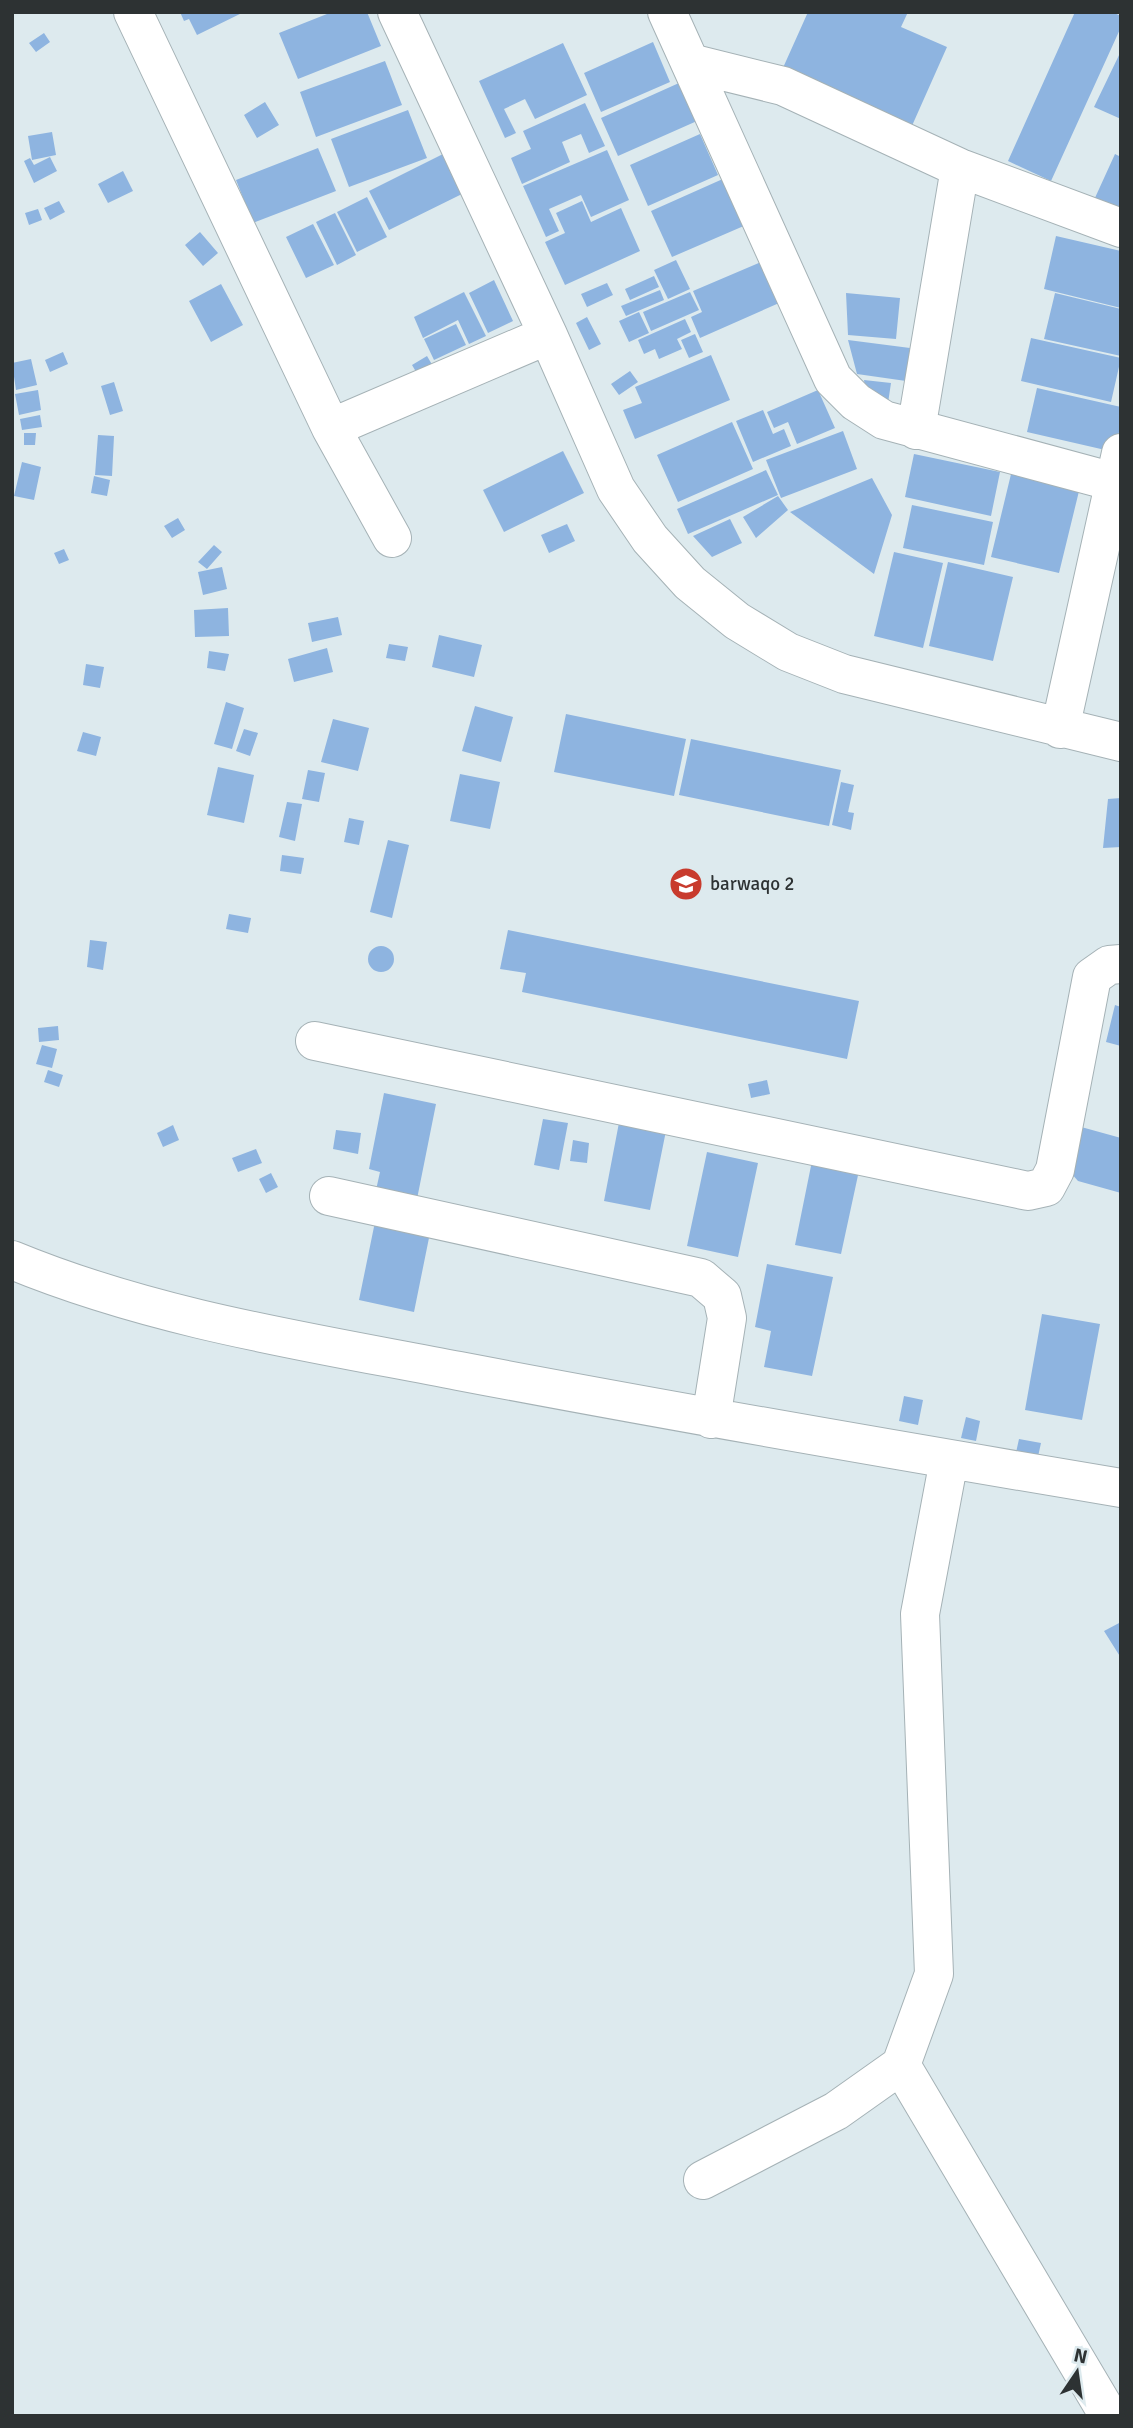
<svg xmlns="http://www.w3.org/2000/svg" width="1133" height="2428" viewBox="0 0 1133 2428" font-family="Signika,sans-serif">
	<rect width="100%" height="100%" fill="#ddeaee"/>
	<path fill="#8eb4e0" d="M 180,12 L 244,12 L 197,35 L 189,19 L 184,21 Z
		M 332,12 L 367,12 L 381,46 L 298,79 L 279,33 Z
		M 808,12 L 908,12 L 901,27 L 947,47 L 911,128 L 782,70 Z
		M 1075,12 L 1112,12 L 1121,16 L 1121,27 L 1051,181 L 1008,161 Z
		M 44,33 L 50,42 L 36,52 L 29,43 Z
		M 653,42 L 670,82 L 601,112 L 584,73 Z
		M 563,43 L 587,95 L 535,119 L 525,99 L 504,109 L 516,133 L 505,138 L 479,81 Z
		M 1121,51 L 1121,119 L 1094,107 Z
		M 385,61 L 402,105 L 316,137 L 300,92 Z
		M 679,83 L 697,121 L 618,156 L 601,118 Z
		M 265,102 L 279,125 L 257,138 L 244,115 Z
		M 585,103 L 605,146 L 589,153 L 581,134 L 562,142 L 570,162 L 522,184 L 511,158 L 531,149 L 523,131 Z
		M 408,110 L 427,158 L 349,187 L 331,139 Z
		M 52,132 L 56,155 L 32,160 L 28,136 Z
		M 700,134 L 718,175 L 648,206 L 630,165 Z
		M 318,148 L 336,191 L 253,223 L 236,180 Z
		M 607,150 L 629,200 L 591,217 L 581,195 L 549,209 L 559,231 L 546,237 L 523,186 Z
		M 443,154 L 462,194 L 389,230 L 369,191 Z
		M 1115,154 L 1121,157 L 1121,211 L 1094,200 Z
		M 50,157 L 57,171 L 34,183 L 24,161 L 30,158 L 34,165 Z
		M 123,171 L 133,191 L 108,203 L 98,184 Z
		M 725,178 L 746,225 L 672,257 L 651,211 Z
		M 367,197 L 387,237 L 357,252 L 337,212 Z
		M 59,201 L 65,212 L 50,220 L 44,208 Z
		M 582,201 L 591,222 L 621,208 L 640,251 L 565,285 L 545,242 L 565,233 L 556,213 Z
		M 38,209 L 42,220 L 29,225 L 25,213 Z
		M 335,213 L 356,255 L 337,265 L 316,222 Z
		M 313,224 L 334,265 L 306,278 L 286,237 Z
		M 200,232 L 218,253 L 203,266 L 185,245 Z
		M 1056,236 L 1121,251 L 1121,308 L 1044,289 Z
		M 768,259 L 786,300 L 700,338 L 691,317 L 702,312 L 693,291 Z
		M 676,260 L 690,289 L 668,299 L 654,270 Z
		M 654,276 L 659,287 L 630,300 L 625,289 Z
		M 494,280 L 513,321 L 488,333 L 469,293 Z
		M 607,283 L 613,295 L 587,307 L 581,294 Z
		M 221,284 L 243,325 L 211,342 L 189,301 Z
		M 660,290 L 664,300 L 626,316 L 621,306 Z
		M 464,292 L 486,336 L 469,344 L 458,320 L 423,338 L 414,317 Z
		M 690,292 L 699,310 L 651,331 L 643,312 Z
		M 846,293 L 900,298 L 896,339 L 848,335 Z
		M 1055,293 L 1121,309 L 1121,356 L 1044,339 Z
		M 639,312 L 649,333 L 629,342 L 619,321 Z
		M 587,317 L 601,344 L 589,350 L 576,323 Z
		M 685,319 L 691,332 L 677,339 L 682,349 L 659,359 L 655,349 L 644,354 L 638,340 Z
		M 456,324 L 466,345 L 434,360 L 424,339 Z
		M 695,334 L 703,352 L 689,358 L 681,340 Z
		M 1031,338 L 1121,358 L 1111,402 L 1021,381 Z
		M 848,340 L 910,348 L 906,381 L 857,374 Z
		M 63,352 L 68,364 L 50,372 L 45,360 Z
		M 711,355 L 730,400 L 635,439 L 623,410 L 642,403 L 635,387 Z
		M 427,356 L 437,373 L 422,382 L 412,365 Z
		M 31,359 L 37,385 L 16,390 L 12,363 Z
		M 630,371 L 638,382 L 619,395 L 611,384 Z
		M 864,380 L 891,383 L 888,403 L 867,400 Z
		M 114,382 L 123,411 L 110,415 L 101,386 Z
		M 1037,388 L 1121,407 L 1121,424 L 1114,452 L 1027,432 Z
		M 38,390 L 41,410 L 19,415 L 15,394 Z
		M 818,390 L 835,428 L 797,444 L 788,422 L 774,428 L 767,412 Z
		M 763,410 L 773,434 L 784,429 L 791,446 L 753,462 L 736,421 Z
		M 40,415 L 42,427 L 22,430 L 20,419 Z
		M 732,422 L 753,469 L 678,502 L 657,455 Z
		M 843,431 L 857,469 L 781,498 L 766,460 Z
		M 24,433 L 36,433 L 35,445 L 24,445 Z
		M 98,435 L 114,436 L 112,476 L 95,475 Z
		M 563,451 L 584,493 L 504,532 L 483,490 Z
		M 914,454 L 1000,472 L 991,516 L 905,497 Z
		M 22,462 L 41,467 L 34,500 L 14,496 Z
		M 766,470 L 778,495 L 688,534 L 677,509 Z
		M 1012,470 L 1080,487 L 1059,573 L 991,557 Z
		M 94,476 L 110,480 L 107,496 L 91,493 Z
		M 872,478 L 892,515 L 874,574 L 790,512 Z
		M 778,496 L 788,510 L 756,538 L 743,517 Z
		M 912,505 L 993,522 L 984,565 L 903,548 Z
		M 178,518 L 185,530 L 172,538 L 164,526 Z
		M 730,519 L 742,543 L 712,557 L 693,536 Z
		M 567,524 L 575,541 L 549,553 L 541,535 Z
		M 214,545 L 222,552 L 207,569 L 198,562 Z
		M 64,549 L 69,560 L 59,564 L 54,553 Z
		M 894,552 L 943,563 L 923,648 L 874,636 Z
		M 948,562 L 1013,577 L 993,661 L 929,646 Z
		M 222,567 L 227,589 L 203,595 L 198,572 Z
		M 228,608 L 229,636 L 195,637 L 194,610 Z
		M 338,617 L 342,635 L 312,642 L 308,623 Z
		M 439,635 L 482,645 L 474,677 L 432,667 Z
		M 389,644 L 408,647 L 405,661 L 386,658 Z
		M 327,648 L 333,672 L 294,682 L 288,659 Z
		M 209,651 L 229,654 L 225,671 L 207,668 Z
		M 86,664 L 104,667 L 100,688 L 83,685 Z
		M 226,702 L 244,708 L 232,749 L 214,744 Z
		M 475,706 L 513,717 L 501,762 L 462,751 Z
		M 566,714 L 686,739 L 674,796 L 554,772 Z
		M 333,719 L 369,728 L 358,771 L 321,762 Z
		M 244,729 L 258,733 L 250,756 L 236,751 Z
		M 83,732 L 101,737 L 96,756 L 77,751 Z
		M 691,739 L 841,770 L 829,826 L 679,795 Z
		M 218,767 L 254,775 L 244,823 L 207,815 Z
		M 308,770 L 325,773 L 319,802 L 302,799 Z
		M 460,774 L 500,782 L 490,829 L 450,821 Z
		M 841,782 L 854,785 L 848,812 L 854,813 L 851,830 L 832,825 Z
		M 1121,798 L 1121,847 L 1103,848 L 1108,799 Z
		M 287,802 L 302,804 L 295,841 L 279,837 Z
		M 349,818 L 364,821 L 359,845 L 344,842 Z
		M 388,840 L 409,845 L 392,918 L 370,912 Z
		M 282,855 L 304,858 L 301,874 L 280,871 Z
		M 229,914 L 251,918 L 248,933 L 226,929 Z
		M 508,930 L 859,1001 L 847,1059 L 522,992 L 526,973 L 500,969 Z
		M 90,940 L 107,942 L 103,970 L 87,967 Z
		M368 959a13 13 0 1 1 26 0a13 13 0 1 1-26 0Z
		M 1115,1005 L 1121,1007 L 1121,1046 L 1106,1042 Z
		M 58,1026 L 59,1040 L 39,1042 L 38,1028 Z
		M 42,1045 L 57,1049 L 52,1068 L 36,1064 Z
		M 48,1070 L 63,1075 L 59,1087 L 44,1082 Z
		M 767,1080 L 770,1094 L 751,1098 L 748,1084 Z
		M 384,1093 L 436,1104 L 417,1199 L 376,1190 L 380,1172 L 369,1169 Z
		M 622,1107 L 669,1116 L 650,1210 L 604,1201 Z
		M 543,1119 L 568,1123 L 559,1170 L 534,1165 Z
		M 173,1125 L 179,1140 L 163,1147 L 157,1133 Z
		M 1074,1125 L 1121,1138 L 1121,1193 L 1078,1181 L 1064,1165 Z
		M 336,1130 L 361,1133 L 358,1154 L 333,1149 Z
		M 573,1140 L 589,1143 L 587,1163 L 570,1161 Z
		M 256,1149 L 262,1163 L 238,1172 L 232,1158 Z
		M 707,1152 L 758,1163 L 738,1257 L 687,1246 Z
		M 813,1156 L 860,1166 L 841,1254 L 795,1245 Z
		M 271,1173 L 278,1187 L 266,1193 L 259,1179 Z
		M 376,1217 L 431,1228 L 414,1312 L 359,1300 Z
		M 767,1264 L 833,1277 L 812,1376 L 764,1367 L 771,1331 L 755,1327 Z
		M 1042,1314 L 1100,1324 L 1082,1420 L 1025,1410 Z
		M 904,1396 L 923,1400 L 918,1425 L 899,1421 Z
		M 966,1417 L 980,1421 L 976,1441 L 961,1438 Z
		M 1019,1439 L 1041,1443 L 1037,1461 L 1015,1457 Z
		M 1121,1622 L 1121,1658 L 1104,1631 Z"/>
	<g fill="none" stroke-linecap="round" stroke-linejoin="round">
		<defs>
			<path id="street" d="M 133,12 L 331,428 L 392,538
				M 397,12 L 548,335 L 616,489 L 650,539 L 690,583 L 737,621 L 788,652 L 844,674 L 1121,742
				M 667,12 L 833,379 L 856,402 L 884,420 L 1114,482
				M 690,63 L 783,86 L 960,168 L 1121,228
				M 331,428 L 548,335
				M 916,430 L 960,168
				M 1060,729 L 1121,453
				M 315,1041 L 1028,1191 L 1046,1187 L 1055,1170 L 1092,977 L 1109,965 L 1121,964
				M 329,1196 L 701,1278 L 722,1296 L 727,1318 L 711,1419
				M 12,1260 C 155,1319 309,1342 459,1371 C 679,1413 900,1451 1121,1488
				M 901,2065 L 1109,2416
				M 703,2180 L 836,2111 L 901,2065 L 934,1974 L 920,1614 L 949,1460"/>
		</defs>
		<use href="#street" stroke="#a5b2b6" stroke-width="40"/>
		<use href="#street" stroke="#fff" stroke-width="38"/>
	</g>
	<defs>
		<symbol id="school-disc" viewBox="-11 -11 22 22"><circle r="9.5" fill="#c83b2d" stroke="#ddeaee"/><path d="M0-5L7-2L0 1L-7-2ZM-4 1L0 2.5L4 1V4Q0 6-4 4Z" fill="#fff"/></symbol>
	</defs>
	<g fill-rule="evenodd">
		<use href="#school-disc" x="667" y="865" width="38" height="38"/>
	</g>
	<g text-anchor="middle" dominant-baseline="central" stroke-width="5" stroke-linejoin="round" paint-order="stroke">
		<g font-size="19" fill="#2d3233" stroke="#ddeaee" text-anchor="start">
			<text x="710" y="884">barwaqo 2</text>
		</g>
	</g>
	<rect width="1133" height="2428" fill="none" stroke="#2d3233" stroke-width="28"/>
	<g transform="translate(1077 2372) rotate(13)" stroke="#ddeaee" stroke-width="5" paint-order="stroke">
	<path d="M0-5L12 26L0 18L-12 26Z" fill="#2d3233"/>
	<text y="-10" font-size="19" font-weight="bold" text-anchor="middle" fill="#2d3233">N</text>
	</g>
</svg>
